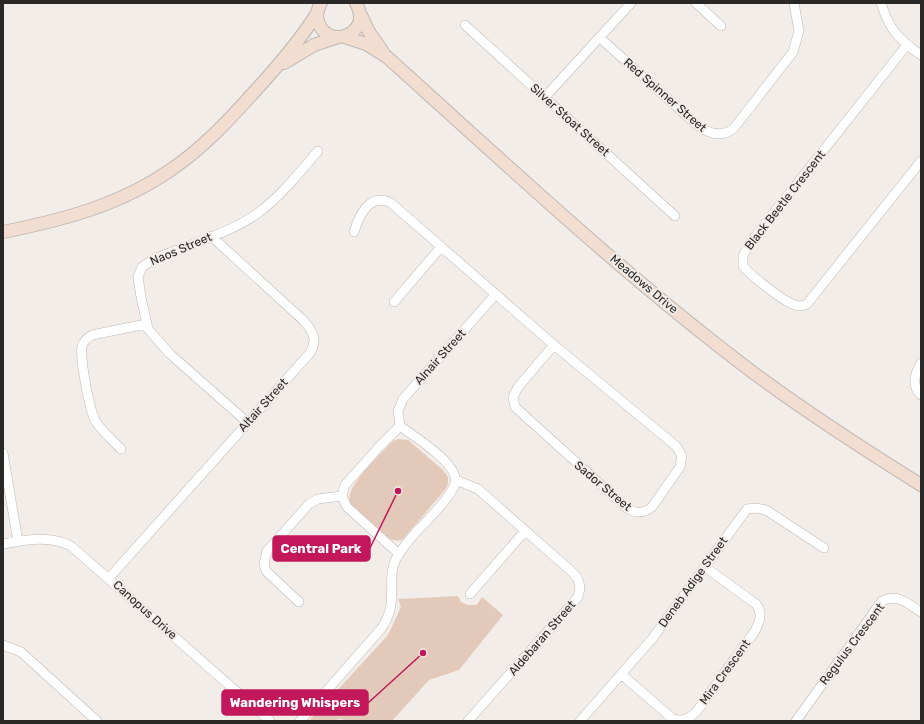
<svg xmlns="http://www.w3.org/2000/svg" width="924" height="724" viewBox="0 0 924 724" font-family="Rubik,sans-serif">
	<rect width="100%" height="100%" fill="#f3ede9"/>
	<path fill="#e3c9b9" d="M 398,439 L 408,440 L 443,470 L 448,477 L 448,484 L 445,490 L 402,540 C 389,543 383,534 374,526 C 367,519 354,511 350,502 C 344,487 382,453 393,441 Z
		M 458,596 L 461,602 L 468,605 L 477,605 L 482,597 L 503,615 L 459,670 L 429,680 L 392,721 L 353,721 L 338,719 L 336,721 L 309,721 L 388,635 L 401,607 L 398,599 Z"/>
	<g fill="none" stroke-linecap="round" stroke-linejoin="round">
		<defs>
			<path id="street" d="M 696,3 L 721,26
				M 881,3 C 889,29 899,40 921,55
				M 465,25 L 675,216
				M 600,38 L 697,125 C 709,134 722,138 734,128 L 793,52 L 799,31 L 794,3
				M 907,45 L 750,243 L 743,256 L 743,266 C 750,275 784,302 795,305 C 800,307 803,306 807,304 L 921,161
				M 545,97 L 631,3
				M 354,232 C 359,215 370,192 391,203 L 554,345 L 676,446 L 682,456 L 680,467 L 652,507 C 644,513 637,514 628,509 L 515,407 L 513,397 L 518,387 L 554,345
				M 394,302 L 441,247
				M 921,363 C 915,373 911,386 921,395
				M 247,422 L 170,354 L 148,329 L 141,297 L 138,277 L 142,267 L 154,259 C 187,245 229,234 258,213 C 281,196 299,173 318,151
				M 400,426 L 398,411 L 403,399 L 496,294
				M 121,449 C 112,440 103,432 96,422 C 89,410 80,359 82,346 C 84,341 87,338 92,335 L 146,324
				M 3,453 L 18,542
				M 456,480 L 478,489 L 570,570 C 579,578 582,585 578,597 L 468,721
				M 3,544 C 26,540 49,535 71,546 L 270,721
				M 399,554 L 347,507 L 342,496 L 345,485 L 378,448 L 400,426
				M 109,578 L 310,353 C 318,340 313,331 303,320 L 211,236
				M 470,594 L 525,531
				M 299,602 L 266,571 L 264,563 L 267,551 L 309,504 L 318,499 L 342,496
				M 3,645 L 21,652 L 97,721
				M 621,674 L 673,719 C 684,722 690,718 697,711 L 755,631 C 760,621 763,613 756,604 L 705,567
				M 300,721 L 381,629 C 386,622 390,613 391,604 C 393,589 389,573 396,559 C 401,549 410,539 418,530 C 429,518 451,498 455,483 C 460,464 413,436 400,426
				M 580,721 L 652,639 L 747,509 L 756,508 L 766,510 L 824,548
				M 796,721 L 882,601 C 898,593 908,604 921,612"/>
			<path id="secondary" d="M 321,3 C 318,8 316,15 318,21 C 326,51 374,35 356,3
				M 361,15 L 369,32 L 383,52
				M 345,37 L 366,44 L 387,57 C 507,165 626,277 755,374 C 809,414 865,450 921,485
				M 284,63 L 314,45 L 338,37
				M 3,232 C 63,220 121,205 172,169 C 203,148 230,119 255,91 C 278,66 300,41 317,13"/>
		</defs>
		<use href="#street" stroke="#bdb7b3" stroke-width="10"/>
		<use href="#secondary" stroke="#bdb7b3" stroke-width="14"/>
		<use href="#street" stroke="#fff" stroke-width="9"/>
		<use href="#secondary" stroke="#f2ded0" stroke-width="12"/>
	</g>
	<g text-anchor="middle" dominant-baseline="central" stroke-width="4" stroke-linejoin="round" paint-order="stroke">
		<g font-size="12" fill="#2a2827" stroke="#f3ede9">
			<text transform="translate(665 95) rotate(41)">Red Spinner Street</text>
			<text transform="translate(570 120) rotate(42)">Silver Stoat Street</text>
			<text transform="translate(785 200) rotate(-52)">Black Beetle Crescent</text>
			<text transform="translate(181 249) rotate(-23)">Naos Street</text>
			<text transform="translate(644 284) rotate(40)">Meadows Drive</text>
			<text transform="translate(440 357) rotate(-48)">Alnair Street</text>
			<text transform="translate(263 405) rotate(-48)">Altair Street</text>
			<text transform="translate(603 486) rotate(40)">Sador Street</text>
			<text transform="translate(693 582) rotate(-54)">Deneb Adige Street</text>
			<text transform="translate(145 610) rotate(42)">Canopus Drive</text>
			<text transform="translate(542 638) rotate(-49)">Aldebaran Street</text>
			<text transform="translate(852 644) rotate(-53)">Regulus Crescent</text>
			<text transform="translate(725 672) rotate(-54)">Mira Crescent</text>
		</g>
	</g>
	<path fill="none" stroke="#c2185b" stroke-width="1.5" d="M398 491L370 548M423 653L368 703"/>
	<g fill="#c2185b" stroke="#f3ede9" stroke-width="1.5">
		<circle cx="398" cy="491" r="4"/>
		<circle cx="423" cy="653" r="4"/>
	</g>
	<g fill="#c2185b" stroke="#c2185b" stroke-width="1.5">
		<rect x="273" y="536" width="97" height="25" rx="4"/>
		<rect x="222" y="690" width="146" height="25" rx="4"/>
	</g>
	<g font-size="13" text-anchor="middle" font-weight="bold" fill="#fff">
		<text x="321" y="553">Central Park</text>
		<text x="295" y="707">Wandering Whispers</text>
	</g>
	<rect width="924" height="724" fill="none" stroke="#2a2827" stroke-width="8"/>
</svg>
